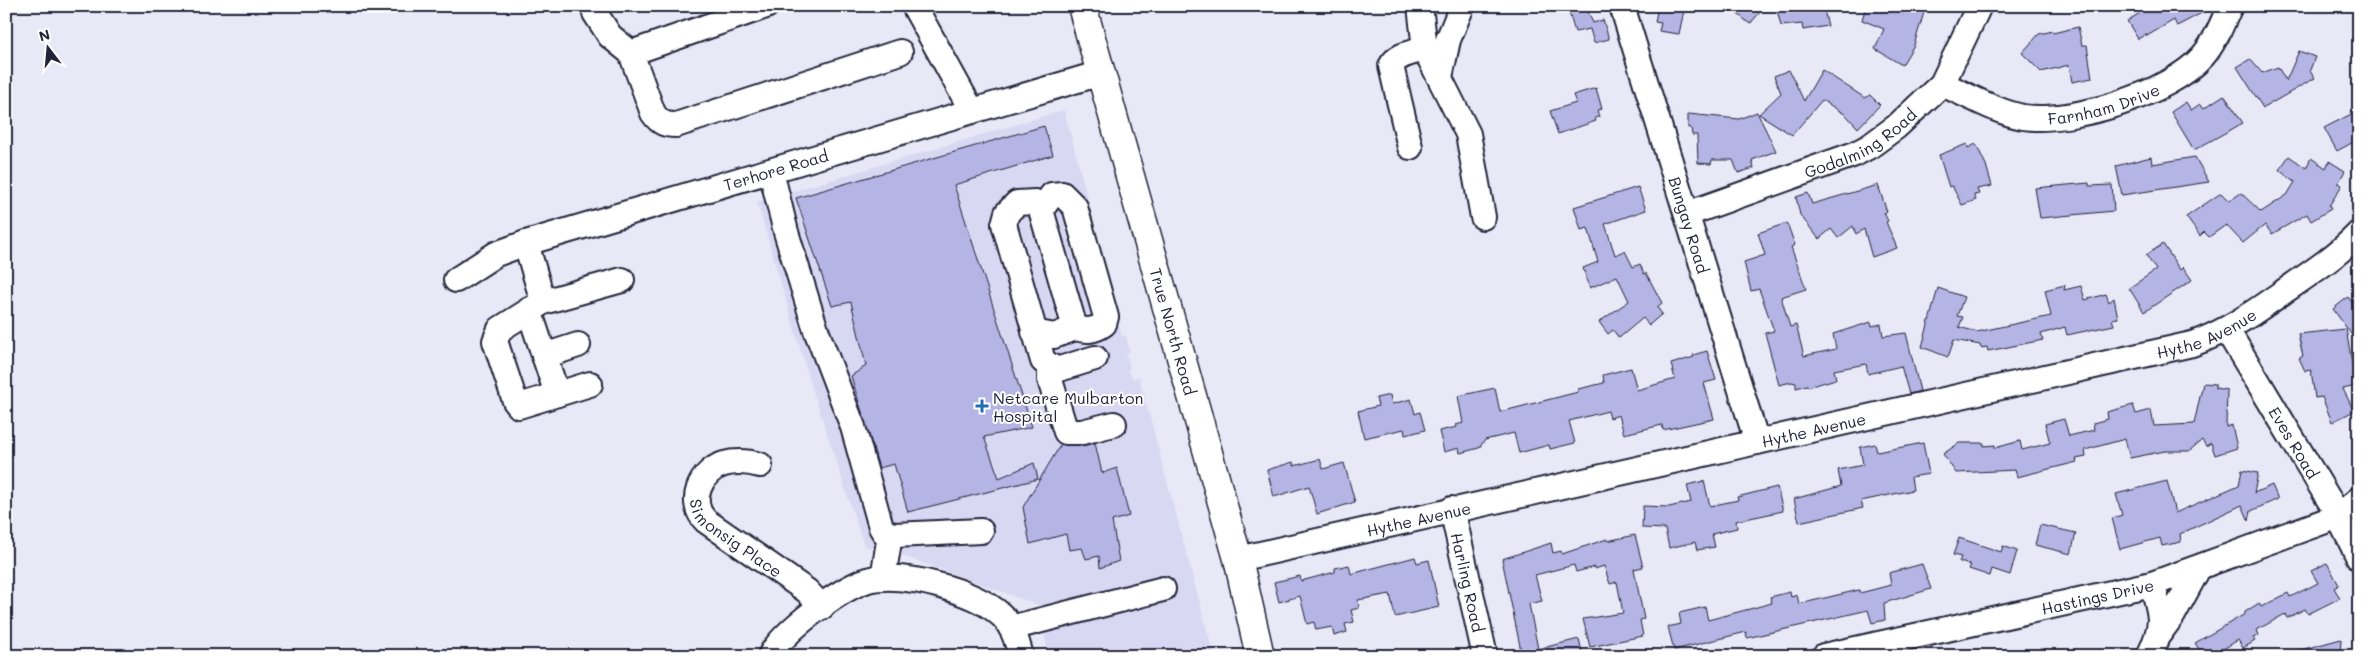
<svg xmlns="http://www.w3.org/2000/svg" width="2365" height="662" viewBox="0 0 2365 662" font-family="Mali,sans-serif">
	<rect width="100%" height="100%" fill="#e8e8f7"/>
	<filter id="ink" filterUnits="userSpaceOnUse"><feTurbulence type="fractalNoise" baseFrequency=".02" numOctaves="2"/><feDisplacementMap in="SourceGraphic" scale="10" xChannelSelector="R" yChannelSelector="G"/><feConvolveMatrix kernelMatrix="1 2 1 2 8 2 1 2 1" color-interpolation-filters="sRGB"/></filter>
	<g filter="url(#ink)">
		<path fill="#d8d8f2" d="M 1064,110 L 1088,200 L 1086,201 L 1122,336 L 1126,336 L 1129,349 L 1130,352 L 1126,353 L 1130,369 L 1127,370 L 1133,378 L 1139,377 L 1214,656 L 1049,656 L 1040,614 L 1043,612 L 1041,606 L 895,553 L 864,546 L 810,382 L 757,202 Z"/>
		<g fill="none" stroke-linecap="round" stroke-linejoin="round">
			<path stroke="#60919e" stroke-width="5" d="M 6,655 L 7,656"/>
		</g>
		<path fill="#b4b4e5" stroke="#22223b" d="M 1567,6 L 1586,6 L 1593,23 L 1603,20 L 1609,39 L 1594,43 L 1590,29 L 1575,32 Z
			M 1658,6 L 1685,6 L 1679,34 L 1659,31 L 1661,23 L 1655,22 Z
			M 1728,6 L 1765,6 L 1750,24 Z
			M 1776,6 L 1823,6 L 1828,26 L 1803,30 L 1802,24 L 1781,26 Z
			M 1866,6 L 1882,6 L 1903,13 L 1904,6 L 1926,6 L 1914,45 L 1902,65 L 1875,49 L 1884,29 L 1862,20 Z
			M 2136,6 L 2215,6 L 2177,26 L 2174,20 L 2147,36 L 2146,34 L 2138,39 L 2127,21 L 2140,13 Z
			M 2078,27 L 2082,45 L 2087,45 L 2092,78 L 2072,82 L 2069,65 L 2041,72 L 2022,53 L 2039,34 L 2053,31 L 2053,33 Z
			M 2299,51 L 2315,57 L 2310,70 L 2315,78 L 2263,108 L 2237,67 L 2250,59 L 2262,73 L 2278,67 L 2286,81 Z
			M 1789,70 L 1804,101 L 1822,70 L 1865,98 L 1870,95 L 1880,105 L 1858,128 L 1846,115 L 1822,100 L 1792,135 L 1759,114 L 1781,93 L 1774,76 Z
			M 1596,88 L 1602,109 L 1597,110 L 1599,117 L 1595,118 L 1596,121 L 1558,134 L 1550,111 L 1576,103 L 1573,95 Z
			M 2224,95 L 2243,123 L 2194,150 L 2171,112 L 2186,102 L 2191,110 L 2200,104 L 2204,108 Z
			M 2359,110 L 2359,139 L 2337,151 L 2324,128 Z
			M 1757,112 L 1776,151 L 1752,160 L 1754,168 L 1738,173 L 1733,160 L 1712,160 L 1711,164 L 1698,163 L 1697,135 L 1692,135 L 1691,128 L 1688,128 L 1688,114 L 1739,119 Z
			M 1044,126 L 1053,155 L 954,185 L 1032,427 L 984,437 L 999,478 L 1034,463 L 1038,479 L 908,512 L 894,464 L 879,468 L 851,376 L 866,366 L 851,302 L 832,306 L 796,198 Z
			M 1967,144 L 1968,148 L 1976,144 L 1986,165 L 1992,186 L 1977,189 L 1979,194 L 1974,195 L 1976,200 L 1962,205 L 1952,186 L 1949,187 L 1939,155 Z
			M 2289,156 L 2306,168 L 2311,158 L 2326,168 L 2329,161 L 2345,171 L 2338,183 L 2342,185 L 2329,206 L 2331,209 L 2311,221 L 2307,214 L 2272,234 L 2265,225 L 2243,243 L 2226,225 L 2209,237 L 2204,232 L 2200,236 L 2186,217 L 2221,193 L 2229,201 L 2241,193 L 2261,212 L 2287,195 L 2295,182 L 2279,170 Z
			M 2151,157 L 2152,164 L 2195,157 L 2209,182 L 2122,195 L 2116,166 Z
			M 2089,183 L 2089,186 L 2112,185 L 2114,211 L 2040,218 L 2035,188 Z
			M 1878,185 L 1887,212 L 1884,213 L 1888,221 L 1886,222 L 1897,248 L 1872,257 L 1864,229 L 1856,234 L 1853,226 L 1838,238 L 1831,229 L 1819,239 L 1800,215 L 1796,197 L 1808,193 L 1812,204 Z
			M 1638,187 L 1646,210 L 1605,224 L 1615,255 L 1625,251 L 1633,267 L 1640,264 L 1644,274 L 1646,273 L 1662,303 L 1657,307 L 1662,314 L 1649,325 L 1643,318 L 1619,338 L 1613,330 L 1608,334 L 1599,322 L 1629,301 L 1617,276 L 1590,288 L 1583,268 L 1598,262 L 1588,228 L 1581,230 L 1574,207 Z
			M 1787,223 L 1795,245 L 1791,247 L 1806,289 L 1781,297 L 1790,327 L 1796,325 L 1804,356 L 1836,349 L 1833,334 L 1871,322 L 1872,326 L 1881,324 L 1883,336 L 1906,333 L 1920,391 L 1909,394 L 1901,366 L 1868,374 L 1866,364 L 1834,370 L 1836,379 L 1808,387 L 1807,385 L 1796,388 L 1796,383 L 1791,382 L 1779,385 L 1765,333 L 1774,331 L 1759,289 L 1751,291 L 1744,262 L 1765,255 L 1758,233 Z
			M 2163,244 L 2180,270 L 2183,267 L 2192,280 L 2144,312 L 2129,288 L 2156,270 L 2146,255 Z
			M 2065,285 L 2064,290 L 2081,286 L 2085,300 L 2106,294 L 2109,302 L 2114,298 L 2118,318 L 2112,319 L 2114,325 L 2067,335 L 2065,327 L 2041,334 L 2043,340 L 1988,351 L 1987,347 L 1981,348 L 1980,345 L 1954,340 L 1948,357 L 1922,347 L 1938,288 L 1964,297 L 1957,316 L 1963,317 L 1959,327 L 1977,332 L 2051,316 L 2045,290 Z
			M 2348,297 L 2355,306 L 2359,305 L 2359,345 L 2333,309 Z
			M 2346,329 L 2356,386 L 2343,389 L 2354,411 L 2332,422 L 2322,397 L 2315,398 L 2311,370 L 2305,371 L 2299,358 L 2303,356 L 2298,334 Z
			M 1707,351 L 1716,380 L 1704,383 L 1714,419 L 1663,430 L 1662,425 L 1624,434 L 1619,415 L 1610,418 L 1608,411 L 1569,421 L 1575,443 L 1550,449 L 1549,445 L 1519,453 L 1514,433 L 1485,440 L 1479,448 L 1460,453 L 1459,448 L 1444,452 L 1439,431 L 1457,427 L 1456,425 L 1463,423 L 1458,396 L 1495,388 L 1500,412 L 1578,392 L 1578,389 L 1604,383 L 1603,375 L 1631,368 L 1637,390 L 1675,379 L 1671,364 L 1694,357 L 1693,355 Z
			M 2203,383 L 2215,384 L 2215,388 L 2227,390 L 2226,427 L 2232,425 L 2237,448 L 2215,455 L 2211,443 L 2206,446 L 2202,440 L 2189,451 L 2165,451 L 2130,458 L 2125,439 L 2085,450 L 2086,457 L 2076,459 L 2077,462 L 2017,477 L 2015,470 L 1956,473 L 1943,454 L 1959,443 L 1984,443 L 1984,446 L 1995,445 L 1995,448 L 2020,441 L 2022,450 L 2050,443 L 2045,424 L 2064,419 L 2069,436 L 2094,430 L 2093,423 L 2108,419 L 2107,412 L 2133,405 L 2136,414 L 2151,410 L 2154,426 L 2194,424 Z
			M 1390,395 L 1392,404 L 1411,399 L 1415,414 L 1420,412 L 1425,430 L 1405,435 L 1404,429 L 1364,438 L 1358,411 L 1378,406 L 1376,398 Z
			M 1095,443 L 1102,473 L 1117,468 L 1129,516 L 1112,521 L 1119,561 L 1100,568 L 1099,556 L 1086,559 L 1082,548 L 1069,550 L 1066,534 L 1030,544 L 1023,507 L 1061,444 L 1082,446 Z
			M 1923,443 L 1929,474 L 1911,477 L 1913,490 L 1861,501 L 1863,508 L 1799,522 L 1794,499 L 1841,486 L 1838,470 L 1863,465 L 1860,447 L 1875,444 L 1877,452 Z
			M 1320,459 L 1323,469 L 1344,463 L 1355,502 L 1317,514 L 1309,486 L 1274,497 L 1267,470 L 1293,462 L 1294,466 Z
			M 2242,470 L 2258,473 L 2254,493 L 2272,485 L 2278,499 L 2251,511 L 2249,521 L 2242,505 L 2180,534 L 2181,542 L 2162,546 L 2160,538 L 2120,549 L 2112,518 L 2122,515 L 2116,494 L 2167,481 L 2175,513 L 2239,485 Z
			M 1704,481 L 1710,506 L 1738,500 L 1737,497 L 1777,487 L 1783,511 L 1736,521 L 1737,528 L 1712,534 L 1715,547 L 1697,550 L 1695,542 L 1669,548 L 1665,529 L 1642,528 L 1643,506 L 1669,507 L 1691,502 L 1687,485 Z
			M 2040,525 L 2076,533 L 2071,554 L 2035,545 Z
			M 1635,535 L 1643,567 L 1634,569 L 1644,619 L 1640,620 L 1643,636 L 1590,647 L 1583,619 L 1623,613 L 1617,582 L 1610,584 L 1604,566 L 1595,569 L 1594,567 L 1576,572 L 1574,565 L 1535,575 L 1542,601 L 1529,604 L 1538,649 L 1579,639 L 1583,656 L 1522,656 L 1502,559 L 1551,543 L 1553,553 L 1561,551 L 1562,554 L 1607,539 L 1607,541 Z
			M 1959,538 L 2001,552 L 2003,546 L 2017,551 L 2010,575 L 1992,569 L 1990,576 L 1969,569 L 1971,565 L 1959,562 L 1961,557 L 1953,555 Z
			M 1415,557 L 1417,563 L 1429,560 L 1439,607 L 1395,617 L 1390,594 L 1358,600 L 1359,608 L 1351,610 L 1354,622 L 1345,624 L 1347,632 L 1334,636 L 1332,627 L 1316,630 L 1314,622 L 1307,624 L 1300,596 L 1279,602 L 1274,582 L 1300,576 L 1301,581 L 1335,572 L 1335,568 L 1349,565 L 1351,574 Z
			M 2327,563 L 2339,585 L 2334,588 L 2340,598 L 2308,614 L 2305,609 L 2287,618 L 2285,614 L 2257,630 L 2259,635 L 2253,638 L 2255,641 L 2243,648 L 2238,640 L 2212,656 L 2203,656 L 2195,643 L 2245,614 L 2245,612 L 2259,603 L 2261,607 L 2288,593 L 2290,597 L 2318,583 L 2311,571 Z
			M 1922,564 L 1931,589 L 1884,603 L 1885,620 L 1872,623 L 1868,610 L 1747,638 L 1746,632 L 1674,650 L 1668,627 L 1681,624 L 1679,613 L 1705,607 L 1708,620 L 1772,603 L 1770,597 L 1790,592 L 1791,597 L 1797,595 L 1799,604 L 1859,590 L 1860,593 L 1891,585 L 1889,573 Z
			M 2341,639 L 2340,656 L 2298,656 L 2297,651 Z"/>
		<g fill="none" stroke-linecap="round" stroke-linejoin="round">
			<defs>
				<g id="minor">
					<path d="M 594,6 L 595,13 L 610,36 L 631,53 L 653,113 C 660,123 665,125 676,125 L 900,52"/>
					<path d="M 914,6 L 972,111"/>
					<path d="M 1420,6 L 1425,49 L 1468,134 L 1483,217"/>
					<path id="s1" d="M 1622,6 L 1757,442"/>
					<path d="M 631,53 L 766,6"/>
					<path d="M 1440,77 L 1448,40 L 1462,6"/>
					<path id="s2" d="M 1942,84 C 1968,95 1996,112 2023,117 C 2072,124 2170,94 2203,56 C 2215,42 2222,24 2230,6"/>
					<path d="M 1410,147 L 1391,66 C 1397,54 1413,53 1425,49"/>
					<path d="M 771,171 L 786,232 L 816,330 L 853,427 L 881,527 L 884,532 L 894,535 L 981,531"/>
					<path d="M 1041,210 L 1052,195 L 1062,194 L 1075,207 L 1106,317 L 1104,324 C 1094,331 1087,331 1075,328"/>
					<path id="s3" d="M 1687,214 L 1855,154 L 1870,146 L 1896,127 L 1942,84 L 1979,6"/>
					<path d="M 526,243 L 543,302"/>
					<path id="s4" d="M 456,280 L 496,254 L 526,243 L 1101,73"/>
					<path d="M 529,310 L 557,394"/>
					<path id="s5" d="M 2227,330 L 2334,508 L 2359,558"/>
					<path d="M 1034,332 L 1054,336 L 1075,328 L 1041,210 L 1035,202 L 1017,203 L 1007,213 L 1004,224 L 1043,361 L 1057,370"/>
					<path d="M 544,356 L 578,345"/>
					<path d="M 1095,358 L 1053,371 L 1050,374 L 1050,380 L 1066,432 L 1082,432 L 1114,424"/>
					<path d="M 590,384 L 519,406 L 515,401 L 495,341 L 500,329 L 543,302 L 622,280"/>
					<path id="s6" d="M 760,465 C 749,462 735,461 724,464 C 700,471 687,503 706,521 L 807,591 L 822,607"/>
					<path id="s7" d="M 1452,509 L 1485,656"/>
					<path id="s8" d="M 1238,559 L 2192,344 C 2227,332 2256,311 2286,290 C 2311,273 2338,255 2359,233"/>
					<path d="M 883,578 L 890,535"/>
					<path d="M 1011,628 L 1163,589"/>
					<path d="M 2159,634 L 2173,615 L 2198,569"/>
					<path d="M 770,656 C 783,631 841,588 868,580 C 902,571 976,591 1001,615 C 1013,626 1017,641 1021,656"/>
					<path id="s9" d="M 1824,656 L 2152,584 L 2339,516 L 2359,499"/>
					<path d="M 2149,656 C 2164,624 2162,617 2152,584"/>
				</g>
				<g id="major">
					<path id="s10" d="M 1082,6 L 1238,559 L 1260,656"/>
				</g>
			</defs>
			<use href="#minor" stroke="#22223b" stroke-width="28"/>
			<use href="#major" stroke="#22223b" stroke-width="31"/>
			<use href="#minor" stroke="#fff" stroke-width="24"/>
			<use href="#major" stroke="#fff" stroke-width="28"/>
		</g>
	</g>
	<path fill="#1f6fb2" stroke="#fff" stroke-width="2" d="M979.5 398.5h5v5h5v5h-5v5h-5v-5h-5v-5h5z"/>
	<g text-anchor="middle" dominant-baseline="central" stroke-width="4" stroke-linejoin="round" paint-order="stroke">
		<g font-size="16" fill="#22223b" stroke="#fff">
			<text stroke="none"><textPath href="#s2" startOffset="170">Farnham Drive</textPath></text>
			<text stroke="none"><textPath href="#s3" startOffset="188">Godalming Road</textPath></text>
			<text stroke="none"><textPath href="#s4" startOffset="340">Terhore Road</textPath></text>
			<text stroke="none"><textPath href="#s1" startOffset="229">Bungay Road</textPath></text>
			<text stroke="none"><textPath href="#s10" startOffset="338">True North Road</textPath></text>
			<text stroke="none"><textPath href="#s8" startOffset="995">Hythe Avenue</textPath></text>
			<text stroke="none"><textPath href="#s8" startOffset="590">Hythe Avenue</textPath></text>
			<text stroke="none"><textPath href="#s5" startOffset="131">Eves Road</textPath></text>
			<text stroke="none"><textPath href="#s8" startOffset="185">Hythe Avenue</textPath></text>
			<text stroke="none"><textPath href="#s6" startOffset="141">Simonsig Place</textPath></text>
			<text stroke="none"><textPath href="#s7" startOffset="75">Harling Road</textPath></text>
			<text stroke="none"><textPath href="#s9" startOffset="280">Hastings Drive</textPath></text>
		</g>
		<g font-size="16" fill="#22223b" stroke="#fff" text-anchor="start">
			<text x="993" y="397">Netcare Mulbarton<tspan x="993" dy="18">Hospital</tspan></text>
		</g>
	</g>
	<rect width="2365" height="662" fill="none" stroke="#fff" stroke-width="25"/>
	<rect x="12" y="12" width="2340" height="637" fill="none" stroke="#22223b" stroke-width="2" filter="url(#ink)"/>
	<g transform="translate(48 48) rotate(344)" stroke="#ffffff" stroke-width="4" paint-order="stroke">
	<path d="M0-4L9 19L0 12L-9 19Z" fill="#22223b"/>
	<text y="-8" font-size="14" font-weight="bold" text-anchor="middle" fill="#22223b">N</text>
	</g>
</svg>
